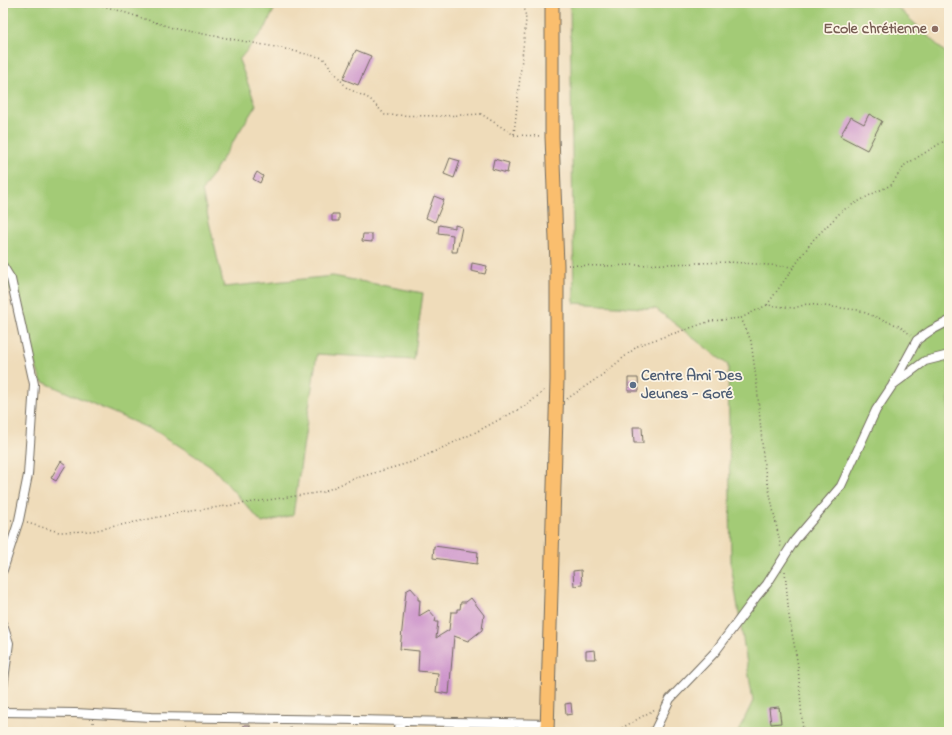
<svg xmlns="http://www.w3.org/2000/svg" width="952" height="735" viewBox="0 0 952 735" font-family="'Indie Flower',sans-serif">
	<rect width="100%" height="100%" fill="#fcf5e5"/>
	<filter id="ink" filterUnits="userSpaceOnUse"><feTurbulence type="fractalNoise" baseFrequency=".025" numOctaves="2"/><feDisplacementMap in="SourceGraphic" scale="8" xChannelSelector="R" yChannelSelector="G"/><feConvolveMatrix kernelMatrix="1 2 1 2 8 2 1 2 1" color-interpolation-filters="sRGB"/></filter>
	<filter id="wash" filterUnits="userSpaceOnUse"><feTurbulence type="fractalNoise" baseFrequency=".012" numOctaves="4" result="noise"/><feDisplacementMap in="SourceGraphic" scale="16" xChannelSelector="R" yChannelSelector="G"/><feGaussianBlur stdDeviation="0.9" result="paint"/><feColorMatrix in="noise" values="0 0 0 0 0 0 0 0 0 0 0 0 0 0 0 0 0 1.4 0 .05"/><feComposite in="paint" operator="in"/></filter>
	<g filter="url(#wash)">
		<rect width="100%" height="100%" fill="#efdcba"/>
		<path fill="#a3cb76" stroke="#677b50" d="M 3,3 L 277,3 L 266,27 L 239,60 L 256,105 L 202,191 L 224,287 L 333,276 L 423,293 L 414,360 L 317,354 L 293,515 L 262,523 L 211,466 L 159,433 L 41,381 L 3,270 Z
			M 570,3 L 893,3 L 949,56 L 949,732 L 738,732 L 753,701 L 731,565 L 728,365 L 656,309 L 574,303 Z"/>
		<g id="blocks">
			<path fill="#cb90ca" d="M 356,50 L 371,56 L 358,85 L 343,79 Z
				M 869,114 L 882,121 L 867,150 L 840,136 L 851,117 L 864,124 Z
				M 450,158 L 460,161 L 454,178 L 444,174 Z
				M 494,159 L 509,163 L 507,173 L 492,169 Z
				M 257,172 L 263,176 L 260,183 L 253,179 Z
				M 434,196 L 444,200 L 435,222 L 426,218 Z
				M 332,214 L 339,214 L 339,221 L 332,221 Z
				M 439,225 L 455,228 L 455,225 L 462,227 L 457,252 L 452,252 L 453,235 L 438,233 Z
				M 363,234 L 372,234 L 372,242 L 362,241 Z
				M 472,263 L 487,266 L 485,274 L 471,271 Z
				M 628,378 L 638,378 L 639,391 L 628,391 Z
				M 633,427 L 642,427 L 643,443 L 634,443 Z
				M 61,461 L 66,465 L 56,481 L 51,478 Z
				M 434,546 L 478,552 L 477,564 L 433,558 Z
				M 581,570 L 582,585 L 574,586 L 573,571 Z
				M 411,588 L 418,596 L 418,600 L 420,600 L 419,616 L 429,610 L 436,618 L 435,622 L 438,622 L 436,638 L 449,630 L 451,612 L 457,612 L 457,609 L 460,609 L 461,602 L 466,602 L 471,598 L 484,615 L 482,630 L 468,641 L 454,636 L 449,694 L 436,692 L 438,673 L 418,671 L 419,651 L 400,649 L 406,591 Z
				M 595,650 L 596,659 L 586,659 L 586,651 Z
				M 571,703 L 572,714 L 566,715 L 565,704 Z
				M 779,707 L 781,723 L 771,724 L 769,708 Z
				M 244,725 L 250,725 L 250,732 L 243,732 Z"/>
		</g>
	</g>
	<g filter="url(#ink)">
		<use href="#blocks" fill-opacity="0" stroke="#70695d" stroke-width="1"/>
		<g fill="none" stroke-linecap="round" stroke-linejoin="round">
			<defs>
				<path id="street" d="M 3,266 L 11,279 L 34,384 L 28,475 L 19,520 L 3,570
					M 894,384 L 925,361 L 949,355
					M 3,625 L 9,643 L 3,687
					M 3,712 L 75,713 L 151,717 L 356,720 L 548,724
					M 397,732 L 402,721
					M 654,732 L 670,699 L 715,652 L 756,597 L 767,584 L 795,540 L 841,486 L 876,410 L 892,386 L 917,340 L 930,331 L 949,321"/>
				<path id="primary" d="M 547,732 L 557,380 L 557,265 L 552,137 L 552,3"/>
			</defs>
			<use href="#street" stroke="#70695d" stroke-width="10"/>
			<use href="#primary" stroke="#70695d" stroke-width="15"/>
			<path stroke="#70695d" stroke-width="1.5" stroke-dasharray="1 3" stroke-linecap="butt" d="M 95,3 L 176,29 L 281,48 L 323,58 L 347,88 L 370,99 L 385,115 L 441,116 L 481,114 L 514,135 L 542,136
				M 514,134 L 526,20 L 524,3
				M 568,265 L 602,266 L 730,262 L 794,267
				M 767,305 L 813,240 L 843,210 L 872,194 L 891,185 L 905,165 L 949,138
				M 741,318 L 751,341 L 757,386 L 764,465 L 781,548
				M 567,399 L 602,375 L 639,345 L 711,321 L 741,318 L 767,305 L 794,308 L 807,304 L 858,310 L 899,326 L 911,335
				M 3,520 L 12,520
				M 27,523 L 59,532 L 92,531 L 178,513 L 323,492 L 353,479 L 412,462 L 474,433 L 527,405 L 546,389
				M 785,571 L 789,616 L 798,666 L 803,732
				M 93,722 L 94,732
				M 184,732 L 184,725
				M 288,732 L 291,727
				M 615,732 L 655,709"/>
			<use href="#street" stroke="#fff" stroke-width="8"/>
			<use href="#primary" stroke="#fabe6e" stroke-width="13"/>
		</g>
	</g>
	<circle fill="#8d6e63" stroke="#fcf5e5" stroke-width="1.5" cx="935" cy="29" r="4"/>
	<circle fill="#5c6f8a" stroke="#fcf5e5" stroke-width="1.5" cx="633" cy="385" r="4"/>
	<g text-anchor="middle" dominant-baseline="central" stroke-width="3.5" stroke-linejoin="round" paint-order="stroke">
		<g font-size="16" font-weight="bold" fill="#785e54" stroke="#fcf5e5" text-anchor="end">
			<text x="927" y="29">Ecole chrétienne</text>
		</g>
		<g font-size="16" font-weight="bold" fill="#4e5e75" stroke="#fcf5e5" text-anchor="start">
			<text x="641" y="376">Centre Ami Des<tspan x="641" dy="18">Jeunes - Goré</tspan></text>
		</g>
	</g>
	<rect width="952" height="735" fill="none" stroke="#fcf5e5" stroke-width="16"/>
</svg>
